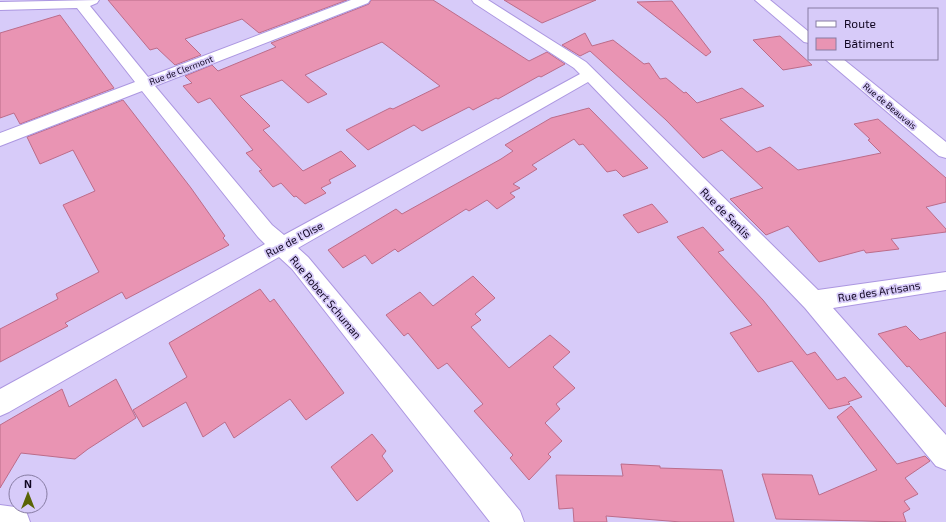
<svg xmlns="http://www.w3.org/2000/svg" width="946" height="522" viewBox="0 0 946 522" font-family="'Exo 2',sans-serif">
	<rect width="100%" height="100%" fill="#d7cbf9"/>
	<path fill="#e994b3" stroke="#bc6c8a" d="M 108,0 L 347,0 L 259,33 L 242,19 L 185,39 L 201,55 L 175,65 L 157,48 L 150,50 Z
		M 371,0 L 433,0 L 529,61 L 547,52 L 565,64 L 541,77 L 539,76 L 498,99 L 496,98 L 473,110 L 469,107 L 422,131 L 414,125 L 368,150 L 346,130 L 390,108 L 393,109 L 440,86 L 382,42 L 305,75 L 327,94 L 308,103 L 282,80 L 240,96 L 270,126 L 263,130 L 303,171 L 341,151 L 356,166 L 329,180 L 331,183 L 321,188 L 326,193 L 305,204 L 296,196 L 294,197 L 281,183 L 273,187 L 259,171 L 262,170 L 246,153 L 253,150 L 210,98 L 198,103 L 183,86 L 192,83 L 185,76 L 212,65 L 218,71 L 276,47 L 271,43 L 369,4 Z
		M 504,0 L 596,0 L 542,23 Z
		M 672,1 L 711,52 L 706,56 L 637,2 Z
		M 60,15 L 114,88 L 20,124 L 14,113 L 0,118 L 0,33 Z
		M 585,33 L 592,46 L 613,40 L 644,64 L 649,63 L 660,79 L 666,78 L 684,93 L 686,92 L 697,103 L 742,88 L 764,106 L 720,119 L 757,152 L 770,147 L 798,170 L 881,153 L 868,140 L 870,139 L 854,124 L 878,119 L 946,178 L 946,202 L 926,207 L 946,229 L 946,232 L 891,239 L 899,249 L 866,253 L 864,250 L 819,262 L 788,226 L 766,235 L 730,199 L 763,188 L 722,150 L 703,158 L 666,120 L 590,51 L 580,56 L 562,45 Z
		M 780,36 L 812,65 L 783,70 L 753,40 Z
		M 123,100 L 191,188 L 225,236 L 223,238 L 229,245 L 126,299 L 122,292 L 65,323 L 68,326 L 0,362 L 0,329 L 58,299 L 56,294 L 99,272 L 63,205 L 95,191 L 73,150 L 40,164 L 27,137 Z
		M 589,108 L 648,168 L 623,177 L 616,170 L 607,172 L 583,144 L 579,145 L 574,139 L 532,165 L 537,169 L 513,184 L 520,188 L 510,193 L 515,197 L 497,209 L 487,200 L 469,211 L 466,209 L 398,252 L 395,249 L 372,264 L 365,255 L 343,268 L 328,250 L 396,209 L 402,214 L 501,159 L 513,151 L 505,145 L 551,118 Z
		M 652,204 L 668,222 L 638,233 L 623,215 Z
		M 703,227 L 724,250 L 718,252 L 763,300 L 807,355 L 815,352 L 837,380 L 845,377 L 862,397 L 848,402 L 850,404 L 829,409 L 792,361 L 758,372 L 730,333 L 752,325 L 677,237 Z
		M 473,276 L 495,298 L 475,314 L 481,320 L 471,327 L 509,368 L 550,335 L 570,352 L 553,367 L 575,388 L 556,404 L 560,409 L 545,423 L 562,441 L 548,454 L 551,457 L 529,480 L 510,458 L 513,455 L 474,411 L 483,404 L 447,363 L 438,369 L 408,333 L 404,336 L 386,315 L 420,292 L 433,306 Z
		M 260,289 L 270,302 L 274,299 L 344,393 L 306,420 L 290,399 L 234,438 L 225,422 L 203,437 L 186,402 L 143,427 L 133,410 L 187,377 L 169,343 Z
		M 906,326 L 920,340 L 946,332 L 946,407 L 909,366 L 907,367 L 878,334 Z
		M 116,379 L 136,418 L 88,449 L 75,459 L 21,453 L 0,488 L 0,425 L 62,389 L 69,407 Z
		M 851,406 L 897,464 L 925,456 L 930,461 L 905,478 L 918,494 L 904,501 L 910,509 L 903,513 L 906,522 L 776,519 L 762,474 L 812,475 L 819,495 L 877,470 L 837,417 Z
		M 372,434 L 386,451 L 382,456 L 393,471 L 357,501 L 331,467 Z
		M 621,464 L 660,466 L 660,468 L 722,470 L 734,522 L 681,522 L 606,516 L 607,522 L 574,522 L 573,508 L 559,509 L 556,475 L 623,476 Z"/>
	<g fill="none" stroke-linecap="round" stroke-linejoin="round">
		<defs>
			<path id="minor" d="M 99,0 L 97,3 L 90,6 L 148,77 L 351,0 L 370,0 L 368,3 L 155,86 L 272,225 L 284,235 L 580,74 L 574,68 L 474,3 L 472,0 L 488,0 L 586,62 L 818,290 L 946,272 L 946,290 L 833,308 L 946,435 L 946,470 L 936,466 L 805,308 L 588,82 L 298,248 L 308,257 L 520,511 L 524,522 L 490,522 L 292,269 L 279,257 L 9,412 L 0,416 L 0,389 L 265,244 L 258,237 L 142,91 L 0,146 L 0,133 L 135,82 L 77,8 L 0,10 L 0,2 Z
				M 755,0 L 770,0 L 809,32 L 809,43 L 804,42 Z
				M 825,59 L 843,59 L 946,142 L 946,158 L 939,156 Z"/>
			<path id="major" d="M 0,505 L 15,507 L 26,511 L 30,522 L 0,522 Z"/>
		</defs>
		<use href="#minor" stroke="#ac97e1" stroke-width="2"/>
		<use href="#major" stroke="#ac97e1" stroke-width="2"/>
		<use href="#minor" fill="#fff" fill-rule="evenodd"/>
		<use href="#major" fill="#fff" fill-rule="evenodd"/>
	</g>
	<g text-anchor="middle" dominant-baseline="central" stroke-width="3.5" stroke-linejoin="round" paint-order="stroke">
		<g font-size="9" fill="#100621" stroke="#d7cbf9">
			<text transform="translate(181 70) rotate(-21)">Rue de Clermont</text>
			<text transform="translate(890 106) rotate(40)">Rue de Beauvais</text>
		</g>
		<g font-size="11" fill="#100621" stroke="#d7cbf9">
			<text transform="translate(726 213) rotate(45)">Rue de Senlis</text>
			<text transform="translate(294 239) rotate(-28)">Rue de l'Oise</text>
			<text transform="translate(879 291) rotate(-9)">Rue des Artisans</text>
			<text transform="translate(326 297) rotate(50)">Rue Robert Schuman</text>
		</g>
	</g>
	<rect x="808" y="8" width="130" height="52" fill="#d7cbf9" stroke="#877ca3"/>
	<rect x="816" y="21" width="20" height="6" fill="#ffffff" stroke="#877ca3"/>
	<text x="844" y="28" font-size="12" fill="#100621">Route</text>
	<rect x="816" y="38" width="20" height="12" fill="#e994b3" stroke="#877ca3"/>
	<text x="844" y="48" font-size="12" fill="#100621">Bâtiment</text>
	<g transform="translate(28 494)"><circle r="19" fill="#d7cbf9" stroke="#877ca3"/>
	<path d="M0-3L7 15L0 10L-7 15Z" fill="#5a6405"/>
	<text y="-6" font-size="11" font-weight="bold" text-anchor="middle" fill="#100621">N</text>
	</g>
</svg>
